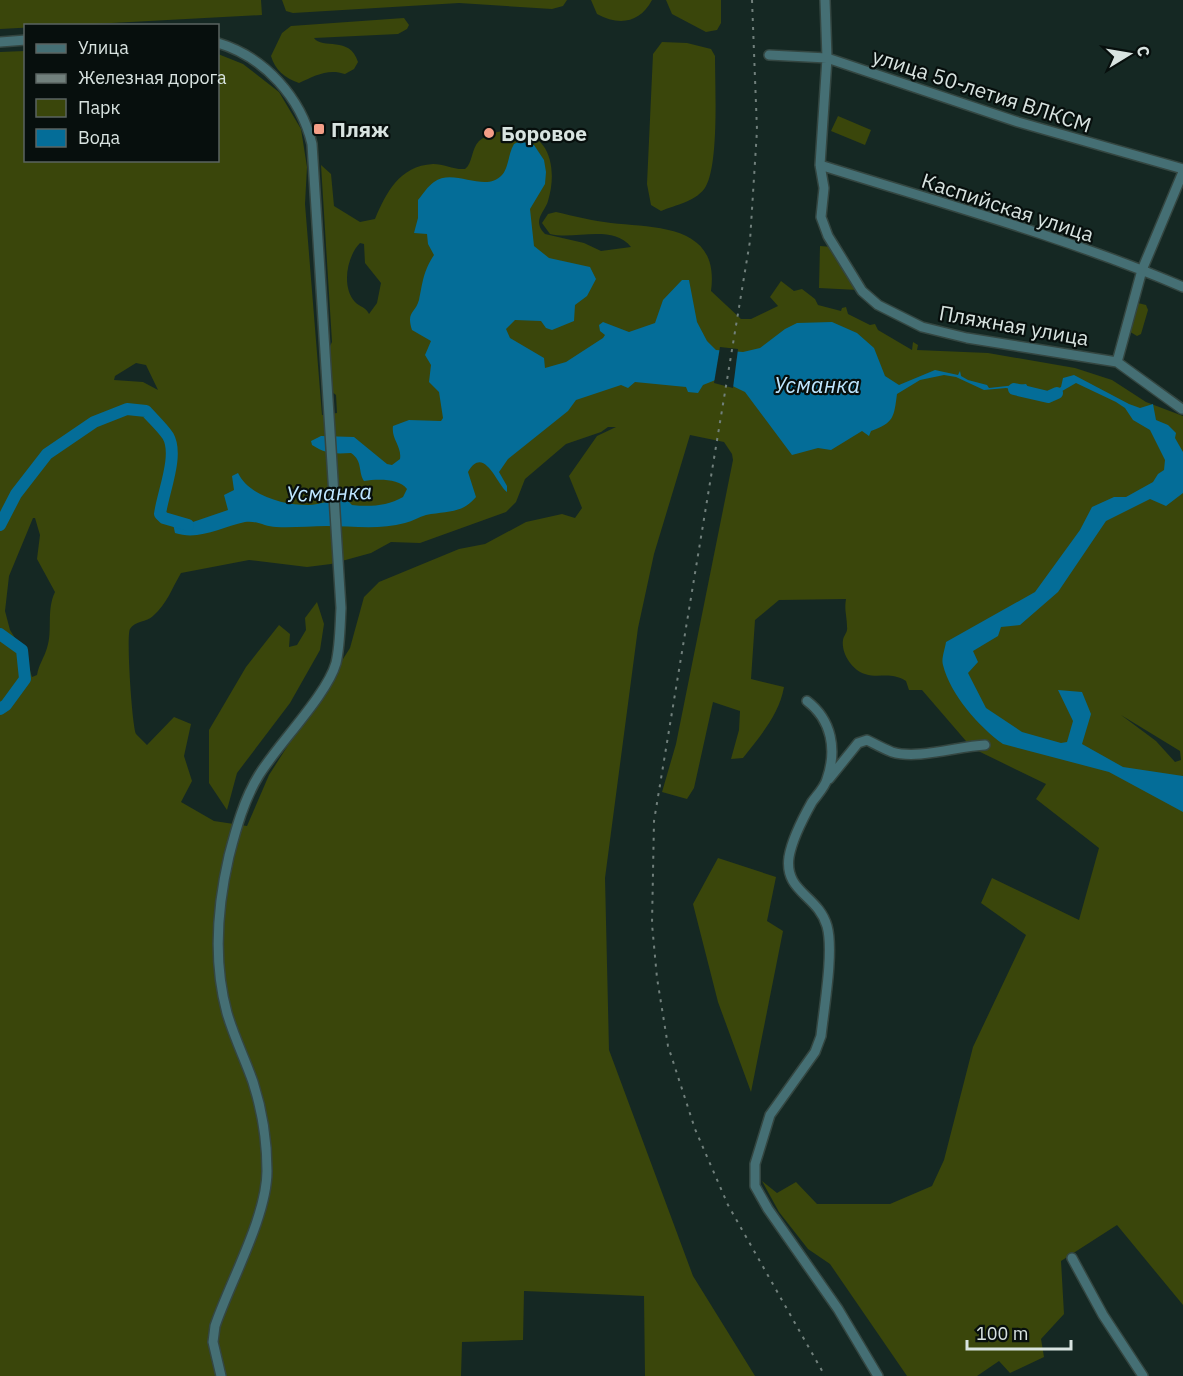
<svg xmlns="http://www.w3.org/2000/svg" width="1183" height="1376" viewBox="0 0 1183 1376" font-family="'IBM Plex Sans',sans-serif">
	<rect width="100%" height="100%" fill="#152823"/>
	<path fill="#3a460b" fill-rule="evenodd" d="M 0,0 L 261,0 L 262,15 L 0,29 Z
		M 282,0 L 567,0 L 563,6 L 552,9 L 459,3 L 293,13 L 286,11 Z
		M 591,0 L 652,0 C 640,23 619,26 597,14 Z
		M 666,0 L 721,0 L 721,23 L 717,30 L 706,32 L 672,14 Z
		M 404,18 L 409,25 L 407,29 L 398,34 L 314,38 C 322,50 350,35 358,62 L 354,69 L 345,74 C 328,68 314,76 299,83 C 285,78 275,70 271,56 L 282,33 L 291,26 Z
		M 662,42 L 687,43 L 711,49 L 715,56 C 715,86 719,162 706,186 C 698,201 675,205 661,211 L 651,205 L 647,184 L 653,54 Z
		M 25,51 L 26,160 L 218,160 L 218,54 L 243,64 L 279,92 L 301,129 L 307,167 L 305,204 L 322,415 L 337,413 L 336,395 L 331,391 L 326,354 L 332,342 L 321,165 L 331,174 L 334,206 L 360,222 L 375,219 C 386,193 399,166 433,164 C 444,164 454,170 465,169 C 473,163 471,149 479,141 C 489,133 502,130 514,131 C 552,133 557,172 548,201 C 546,208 539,215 539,222 C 539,227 542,231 545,234 L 584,243 L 601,251 L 631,247 C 613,224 575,240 550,234 L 542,223 L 548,214 L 556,212 C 574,216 593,221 611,223 C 658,228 720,225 711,291 L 741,319 L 751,319 L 778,306 L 770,297 L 781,281 L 794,291 L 802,289 L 815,299 L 818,305 L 841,311 L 842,308 L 846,307 L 848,314 L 870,325 L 875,324 L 878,330 L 912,350 L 913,342 L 918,345 L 917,350 L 988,353 L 1075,368 L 1112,380 L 1146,402 L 1183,416 L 1183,1305 L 1117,1225 L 1061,1261 L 1064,1314 L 1041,1339 L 1044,1357 L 1010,1373 L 999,1361 L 977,1376 L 907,1376 L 830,1264 L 808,1249 L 779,1212 L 762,1181 L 777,1193 L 796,1182 L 817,1204 L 890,1204 L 932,1186 L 944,1160 L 973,1047 L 1026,935 L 981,903 L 992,878 L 1079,920 L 1099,848 L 1036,799 L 1046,784 L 972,748 L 922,690 L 909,690 L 906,681 C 889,671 880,679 865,674 C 852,670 841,653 843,640 C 844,635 848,632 847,627 C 847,616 844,610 846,599 L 779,600 L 755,620 L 751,679 L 784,687 C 779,715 760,736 743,758 L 731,759 L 739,730 L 740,711 L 713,702 L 694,788 L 687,799 L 662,792 L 676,744 L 733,460 L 732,454 L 724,442 L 690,435 L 654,554 L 638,628 L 605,878 L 609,1050 L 693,1276 L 755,1376 L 645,1376 L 644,1296 L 524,1291 L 523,1340 L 462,1342 L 461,1376 L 0,1376 L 0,52 ZM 360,243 L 364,244 L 365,263 L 381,283 L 377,303 L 369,314 C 366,307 360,307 355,302 C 341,287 347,256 360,243 ZM 136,363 L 146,365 L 158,390 L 143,382 L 114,380 L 115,376 ZM 608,427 L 616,427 L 597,436 L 569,476 L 582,508 L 575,518 L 562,514 L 526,522 L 485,544 L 459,549 L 379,582 L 364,597 L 350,648 L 269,775 L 247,826 L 214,821 L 181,802 L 192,781 L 184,756 L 191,724 L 174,717 L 147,745 L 136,734 C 132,726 126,635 130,629 C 134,621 147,622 153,616 C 167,604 172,588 181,573 L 249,560 L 307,567 L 331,564 L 371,553 L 391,542 L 420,543 L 506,512 L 516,502 L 525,479 L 566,444 L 601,432 ZM 33,518 L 35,518 L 40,535 L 37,559 L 55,592 C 46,611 53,630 47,648 C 44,658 39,664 37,675 L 32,677 L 25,654 L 10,630 L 5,611 L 9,576 ZM 1121,715 L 1180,751 L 1181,760 L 1175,762 L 1156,741 Z
		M 838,116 L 871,130 L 865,145 L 831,131 Z
		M 820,246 L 832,247 L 858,290 L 819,288 Z
		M 1138,303 L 1146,305 L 1148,310 L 1141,334 L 1137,336 L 1127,330 L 1134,305 Z
		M 317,602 L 324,624 L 320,650 L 290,703 L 237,773 L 227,810 L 209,783 L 209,730 L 246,667 L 279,625 L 290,634 L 289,647 L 297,645 L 306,630 L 305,618 Z
		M 718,858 L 776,877 L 767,921 L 783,931 L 751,1092 L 718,1002 L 693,904 Z"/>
	<path fill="#046d98" d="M 520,141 L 534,145 L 544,160 L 546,172 L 545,184 L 530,209 L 534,246 L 549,258 L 590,267 L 596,279 L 587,296 L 575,305 L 574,321 L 552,330 L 546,328 L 541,321 L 515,320 L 506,329 L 510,338 L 544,358 L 545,368 L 566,362 L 603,338 L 605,335 L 600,331 L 599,325 L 603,322 L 629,332 L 655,323 L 663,300 L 682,280 L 689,280 L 697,322 L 707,341 L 716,350 L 743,352 L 760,348 L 785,329 L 797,323 L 832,322 L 857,333 L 874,348 L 885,376 L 899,385 L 935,370 L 958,375 L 960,371 L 961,376 L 968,380 L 987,385 L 989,388 L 1026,384 C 1035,398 1048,395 1061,387 L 1063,378 L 1074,375 L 1129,404 L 1140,408 L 1153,404 L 1156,420 L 1168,425 L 1176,433 L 1175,438 L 1183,452 L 1183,493 L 1166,506 L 1150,499 L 1106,521 L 1058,592 L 1020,625 L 1001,627 L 998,636 L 973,651 L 978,662 L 968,673 L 986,708 L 1022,732 L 1061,743 L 1067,742 L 1073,721 L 1058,690 L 1082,692 L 1091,714 L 1082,744 L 1123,767 L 1183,776 L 1183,812 L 1109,772 L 1003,744 C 979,727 950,694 943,665 C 941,659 945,649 946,642 L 1035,592 L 1080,530 L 1092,507 L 1114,497 L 1126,497 L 1153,482 L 1158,474 L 1164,470 L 1165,460 L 1150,430 L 1133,420 L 1125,408 L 1116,402 L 1076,383 L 1050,398 L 1006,388 L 984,390 L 956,377 L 944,375 L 920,380 L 897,394 C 894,417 894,423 871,431 L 869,436 L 862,431 L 831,450 L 818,448 L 792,455 L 745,392 L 718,379 L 703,385 L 698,393 L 688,392 L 686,387 L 635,382 L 628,388 L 621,385 L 576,400 L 568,411 L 508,459 L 499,472 L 507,486 L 507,492 C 497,485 484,444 468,472 L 476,497 C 462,514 446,511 426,515 C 419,517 413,521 405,523 C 380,530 352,526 327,526 C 310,526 293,528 276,527 C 265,527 256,520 245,522 C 221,527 199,541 175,533 L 172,519 L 190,523 L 228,510 L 224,495 L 234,490 L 232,476 L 238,473 C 249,496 284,505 308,505 C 320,505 333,499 345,498 L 352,505 C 370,507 387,506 403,497 L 407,489 C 399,478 377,479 364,481 C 358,472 363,461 351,453 C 335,454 326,454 312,445 L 311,441 L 321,436 L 354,437 L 387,464 L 392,465 L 400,459 C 402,446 391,439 393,426 L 409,420 L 441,421 L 443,418 L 439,392 L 429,382 L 431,365 L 425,355 L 431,341 L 412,330 C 406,311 415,314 419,300 C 423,281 423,272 434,255 L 428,244 L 427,234 L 414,233 L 418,218 L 418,200 C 423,194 428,186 434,182 C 454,167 485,194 502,175 C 509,167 508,154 514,144 Z"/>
	<path fill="#152823" d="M 720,347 L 738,349 L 733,388 L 714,383 Z"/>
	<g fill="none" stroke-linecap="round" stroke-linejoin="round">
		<path stroke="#046d98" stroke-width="12" d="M 1014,389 L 1048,397 L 1057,393
			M 0,525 L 16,494 L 47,454 L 94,422 L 127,409 L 146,411 C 153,419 162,427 168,436 C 179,455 163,492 160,514 L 164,518 L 188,525
			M 0,634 L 22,650 L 25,679 L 6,705 L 0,709"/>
		<defs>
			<path id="minor" d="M 825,0 L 827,58 L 820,165 L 824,188 L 821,217 L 828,236 L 862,291 L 878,305 L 922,327 L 967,338 L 1117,362 L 1182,409
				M 0,42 L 26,40
				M 218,43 C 265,57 301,98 312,144 L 341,608 C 340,626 340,646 336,663 C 327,695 278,744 259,775 C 244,799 236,829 229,856 C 217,908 213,962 227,1013 C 234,1037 245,1059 253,1082 C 262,1110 267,1141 267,1171 C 267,1216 230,1282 215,1326 L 213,1342 L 221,1376
				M 769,55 L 827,58 L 1018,122 L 1183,169
				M 820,165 C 941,203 1066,237 1183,287
				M 1117,362 L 1142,270 L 1183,172
				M 807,701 C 832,720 837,750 827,779 C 825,787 817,795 812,802 C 803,818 792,839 789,857 C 784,892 818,895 827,926 C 834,951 824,1008 821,1036 L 815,1052 L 770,1115 L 755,1164 L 755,1186 L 768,1209 L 838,1309 L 878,1376
				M 829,779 L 858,743 L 867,740 C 875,744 884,749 892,752 C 918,760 958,746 985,745
				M 1072,1258 L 1103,1315 L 1143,1376"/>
		</defs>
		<use href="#minor" stroke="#344641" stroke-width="12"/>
		<use href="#minor" stroke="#456f74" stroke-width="9"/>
		<path stroke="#71807c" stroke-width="2" stroke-dasharray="3 6" stroke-linecap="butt" d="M 752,0 L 757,130 L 750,241 L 654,821 L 652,924 L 657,978 L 668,1046 L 695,1129 L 728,1205 L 825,1376"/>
	</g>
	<g fill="#f49e87" stroke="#070f0d" stroke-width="2">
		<rect x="313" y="123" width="12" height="12" rx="3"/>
		<circle cx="489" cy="133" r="6"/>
	</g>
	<g text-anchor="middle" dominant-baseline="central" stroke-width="4.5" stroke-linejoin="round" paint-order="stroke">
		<g font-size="21" fill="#d8e3e0" stroke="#070f0d">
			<text transform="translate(982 90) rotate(18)">улица 50-летия ВЛКСМ</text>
			<text transform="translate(1008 207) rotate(18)">Каспийская улица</text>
			<text transform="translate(1014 325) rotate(10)">Пляжная улица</text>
		</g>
		<g font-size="21" font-weight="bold" fill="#d8e3e0" stroke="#070f0d" text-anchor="start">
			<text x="331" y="129">Пляж</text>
			<text x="501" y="133">Боровое</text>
		</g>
		<g font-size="22" font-style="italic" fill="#bee6ff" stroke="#070f0d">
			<text x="817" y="384">Усманка</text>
			<text transform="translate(329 492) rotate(-2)">Усманка</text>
		</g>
	</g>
	<rect x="24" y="24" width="195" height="138" fill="#070f0d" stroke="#5b6461" stroke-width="1.5"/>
	<rect x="36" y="44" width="30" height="9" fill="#456f74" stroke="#5b6461" stroke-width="1.5"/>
	<text x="78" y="54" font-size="18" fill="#d8e3e0">Улица</text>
	<rect x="36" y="74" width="30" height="9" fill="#71807c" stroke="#5b6461" stroke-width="1.5"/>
	<text x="78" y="84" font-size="18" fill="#d8e3e0">Железная дорога</text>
	<rect x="36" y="99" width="30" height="18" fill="#3a460b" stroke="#5b6461" stroke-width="1.5"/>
	<text x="78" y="114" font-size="18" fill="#d8e3e0">Парк</text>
	<rect x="36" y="129" width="30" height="18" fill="#046d98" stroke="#5b6461" stroke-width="1.5"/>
	<text x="78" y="144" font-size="18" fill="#d8e3e0">Вода</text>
	<g transform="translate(1129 54) rotate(79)" stroke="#070f0d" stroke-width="4.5" paint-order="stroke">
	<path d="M0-4.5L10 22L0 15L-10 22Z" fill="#d8e3e0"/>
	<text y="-9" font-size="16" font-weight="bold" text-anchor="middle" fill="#d8e3e0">С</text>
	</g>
	<path d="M967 1340v9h104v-9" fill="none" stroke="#d8e3e0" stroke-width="3"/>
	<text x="976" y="1340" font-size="18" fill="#d8e3e0" stroke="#070f0d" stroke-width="4.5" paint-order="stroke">100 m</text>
</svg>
